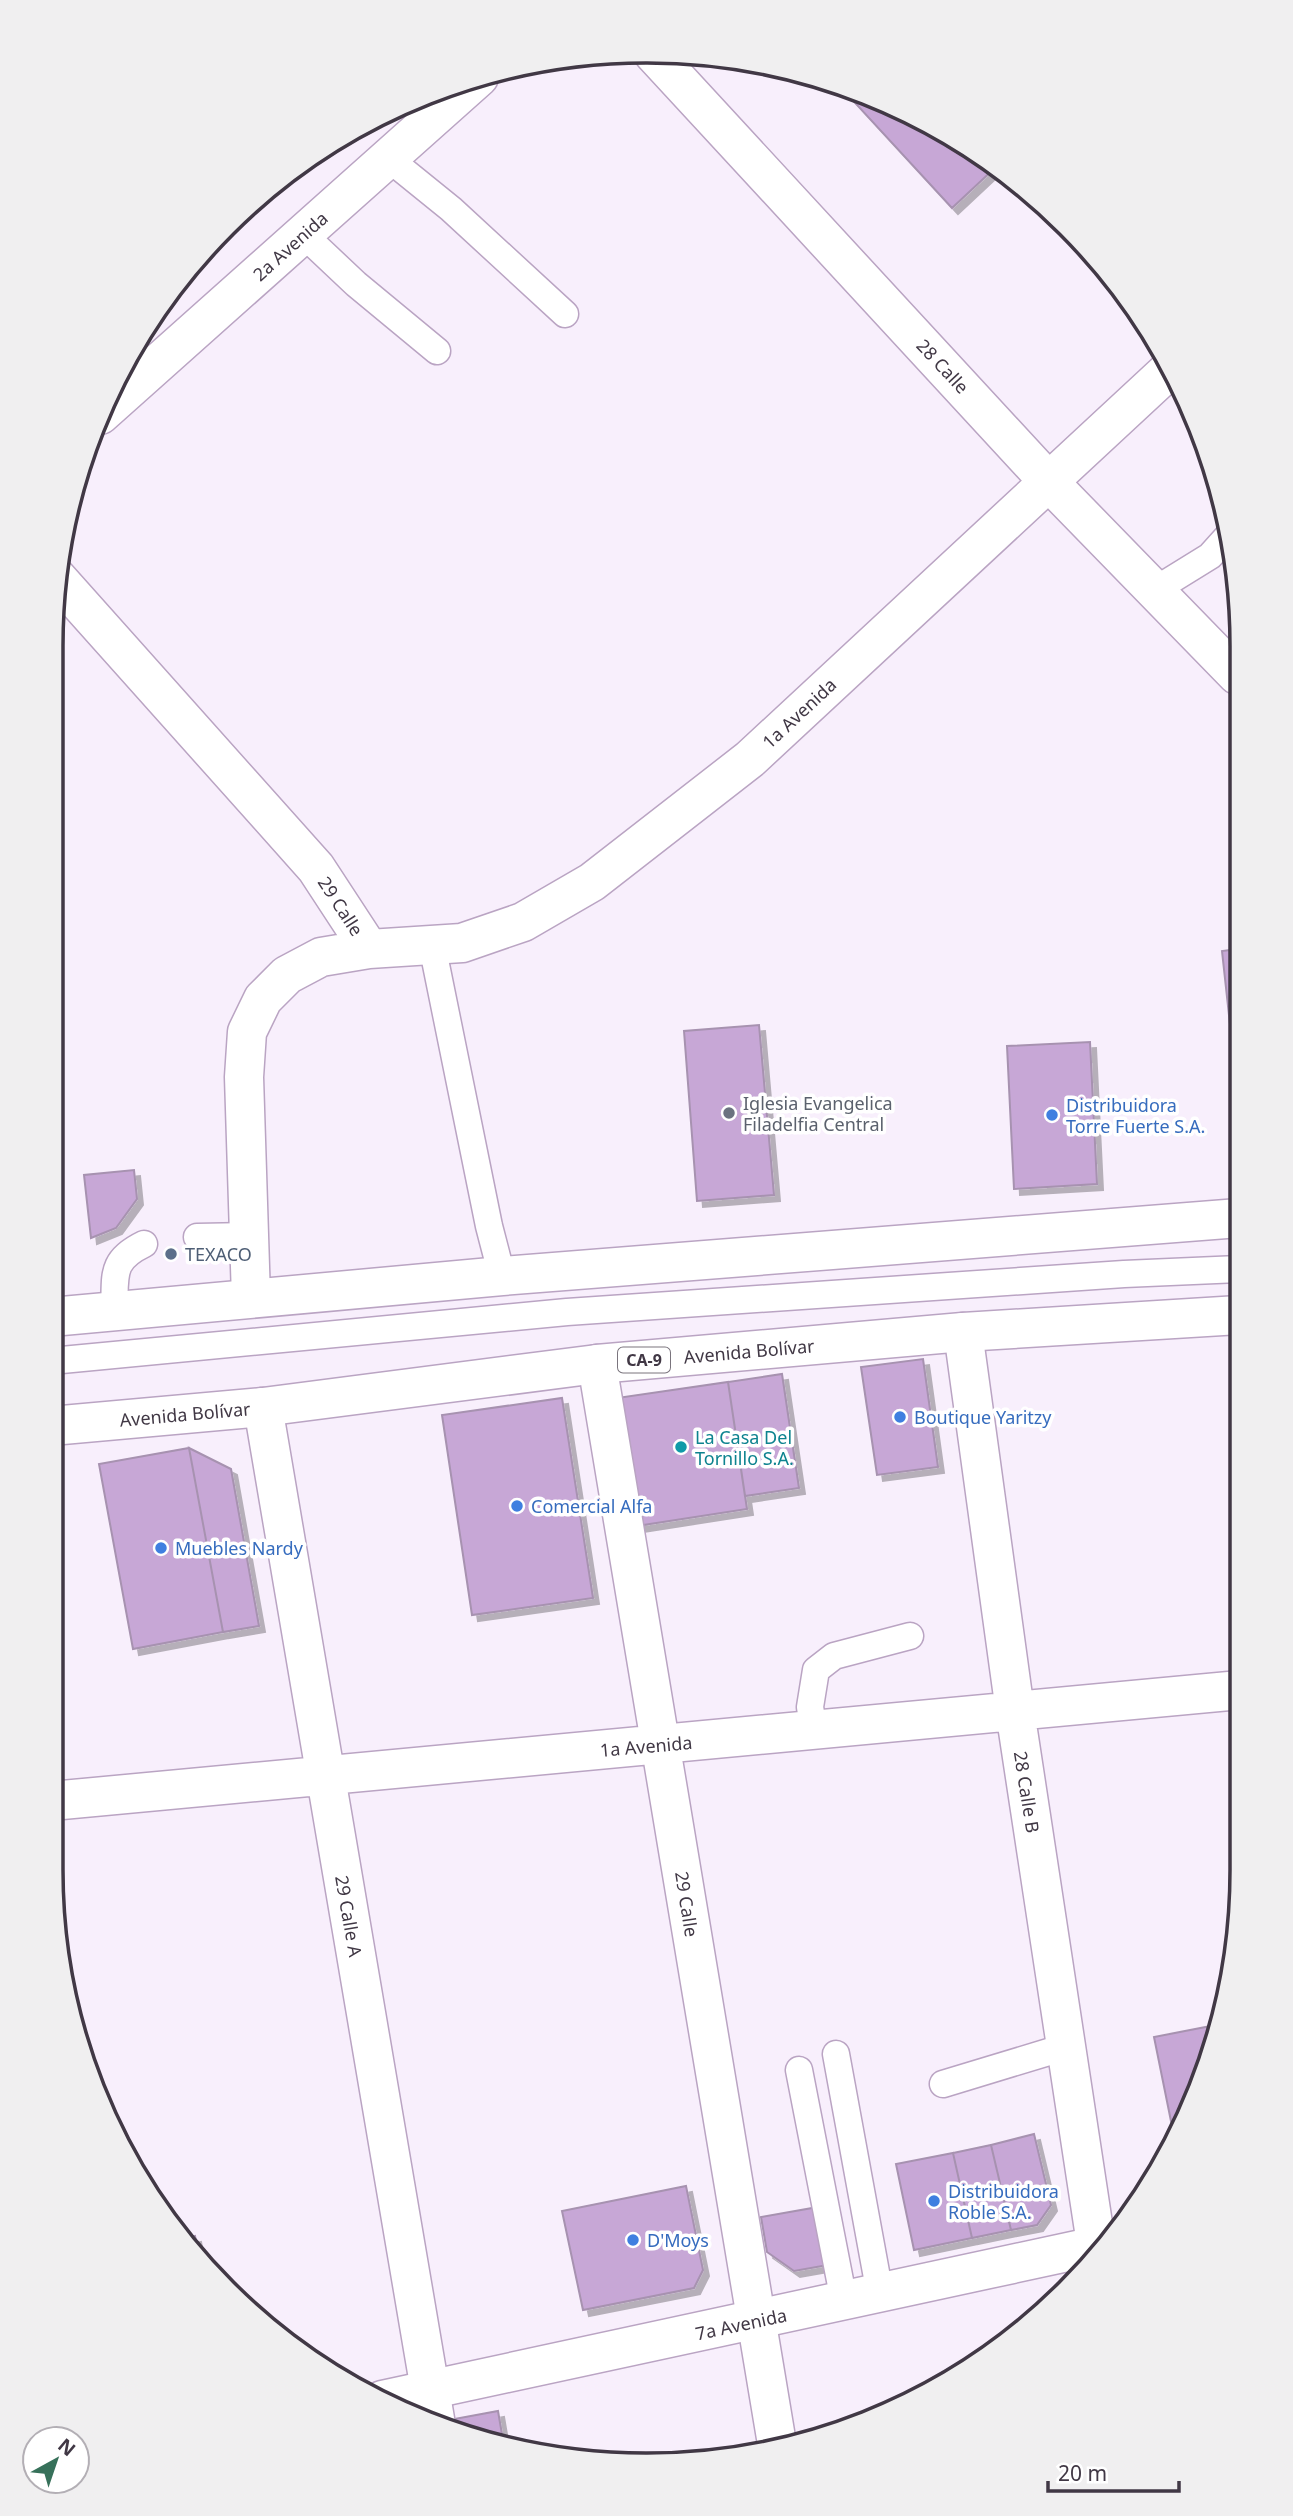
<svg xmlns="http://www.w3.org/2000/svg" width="1293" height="2516" viewBox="0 0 1293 2516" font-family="'Noto Sans',sans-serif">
	<defs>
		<filter id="shadow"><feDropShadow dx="6" dy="6" stdDeviation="0" flood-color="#0004"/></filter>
	</defs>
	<rect width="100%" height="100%" fill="#f8effc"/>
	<path fill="#c7a7d6" stroke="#a792b0" stroke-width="2" filter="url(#shadow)" d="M 849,89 L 910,112 L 997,166 L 952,208 L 845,92 Z
		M 1238,949 L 1239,1107 L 1222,951 Z
		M 759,1025 L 774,1195 L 697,1201 L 684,1031 Z
		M 1090,1042 L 1097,1184 L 1014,1189 L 1007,1046 Z
		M 134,1170 L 137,1199 L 116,1228 L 91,1238 L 84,1175 Z
		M 923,1359 L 938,1467 L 877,1475 L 861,1367 Z
		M 782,1374 L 799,1488 L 745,1496 L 728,1382 Z
		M 728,1382 L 747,1509 L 637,1526 L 617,1398 Z
		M 562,1398 L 593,1598 L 472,1615 L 442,1415 Z
		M 189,1448 L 223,1632 L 133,1649 L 99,1464 Z
		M 189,1448 L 231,1469 L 259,1626 L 223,1632 Z
		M 1216,2025 L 1218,2034 L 1181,2133 L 1175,2141 L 1154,2037 Z
		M 1034,2134 L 1051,2205 L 1037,2225 L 1011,2230 L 991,2145 Z
		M 991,2145 L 1011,2230 L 972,2238 L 953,2153 Z
		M 953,2153 L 972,2238 L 914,2250 L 896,2164 Z
		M 686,2186 L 703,2270 L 694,2288 L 583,2310 L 562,2211 Z
		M 818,2207 L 828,2265 L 794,2271 L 767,2252 L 761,2217 Z
		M 195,2236 L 199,2256 L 181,2239 Z
		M 498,2411 L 504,2446 L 438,2426 L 438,2422 Z"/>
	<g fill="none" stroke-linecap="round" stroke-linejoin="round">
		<defs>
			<path id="service" d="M 388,158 L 451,209 L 565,314
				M 303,234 L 356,284 L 437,351
				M 1155,590 L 1210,556 L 1228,536
				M 432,945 L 489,1226 L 502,1276
				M 197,1237 L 249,1236
				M 114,1311 C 116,1276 109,1261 144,1244
				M 51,1361 L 567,1312 L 1124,1274 L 1239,1269
				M 814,1731 L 810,1707 L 816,1670 L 834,1656 L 910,1636
				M 836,2054 L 880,2294
				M 799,2070 L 844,2301
				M 943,2084 L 1065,2047"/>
			<path id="minor" d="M 653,53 L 1048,481 L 1237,675
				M 100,415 L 479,77
				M 57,578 L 316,868 L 369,949
				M 251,1298 L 244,1077 L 247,1032 L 263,999 L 287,975 L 321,957 L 369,949 L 462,943 L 523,922 L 592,882 L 750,759 L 1169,370
				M 963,1332 L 1015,1711 L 1097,2250
				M 597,1364 L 777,2444
				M 263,1407 L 436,2425
				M 51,1801 L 1240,1690"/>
			<path id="secondary" d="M 382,2400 L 1100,2245"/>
			<path id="primary" d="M 51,1317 L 502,1276 L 1239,1218
				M 51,1426 L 263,1407 L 597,1364 L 963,1332 L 1239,1315"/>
		</defs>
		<use href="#service" stroke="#baa4c3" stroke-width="29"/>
		<use href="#minor" stroke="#baa4c3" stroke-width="41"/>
		<use href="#secondary" stroke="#baa4c3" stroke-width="41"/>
		<use href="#primary" stroke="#baa4c3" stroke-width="41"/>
		<use href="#service" stroke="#fff" stroke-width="26"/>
		<use href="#minor" stroke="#fff" stroke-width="38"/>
		<use href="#secondary" stroke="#fff" stroke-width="38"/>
		<use href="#primary" stroke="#fff" stroke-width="38"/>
	</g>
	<circle fill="#6b7280" stroke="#fff" stroke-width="2.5" cx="729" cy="1113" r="7"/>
	<g fill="#3f7fe0" stroke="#fff" stroke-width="2.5">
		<circle cx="1052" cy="1115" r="7"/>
		<circle cx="900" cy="1417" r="7"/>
		<circle cx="517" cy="1506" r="7"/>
		<circle cx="161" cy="1548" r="7"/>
		<circle cx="934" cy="2201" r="7"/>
		<circle cx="633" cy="2240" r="7"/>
	</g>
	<circle fill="#5c6f8a" stroke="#fff" stroke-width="2.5" cx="171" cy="1254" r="7"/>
	<circle fill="#0f9aa8" stroke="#fff" stroke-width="2.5" cx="681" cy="1447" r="7"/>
	<g text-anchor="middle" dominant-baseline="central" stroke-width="7" stroke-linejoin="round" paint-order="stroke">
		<rect fill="#fff" stroke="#7a747d" stroke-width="2" x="618" y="1347.5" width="52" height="25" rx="5"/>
		<g font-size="16" font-weight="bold" fill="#413845">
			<text x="644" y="1360">CA-9</text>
		</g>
		<g font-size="18" fill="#413845" stroke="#fff">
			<text transform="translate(290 246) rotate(-42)">2a Avenida</text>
			<text transform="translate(943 366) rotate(47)">28 Calle</text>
			<text transform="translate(799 713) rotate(-43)">1a Avenida</text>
			<text transform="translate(341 906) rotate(57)">29 Calle</text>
			<text transform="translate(749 1351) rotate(-5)">Avenida Bolívar</text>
			<text transform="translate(185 1414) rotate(-5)">Avenida Bolívar</text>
			<text transform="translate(646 1746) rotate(-5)">1a Avenida</text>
			<text transform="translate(1027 1792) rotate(81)">28 Calle B</text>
			<text transform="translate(687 1904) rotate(81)">29 Calle</text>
			<text transform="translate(349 1916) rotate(80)">29 Calle A</text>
			<text transform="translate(741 2324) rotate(-12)">7a Avenida</text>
		</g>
		<g font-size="18" fill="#5b616d" stroke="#fff" text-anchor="start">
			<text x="743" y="1103">Iglesia Evangelica<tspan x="743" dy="21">Filadelfia Central</tspan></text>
		</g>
		<g font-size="18" fill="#366cbe" stroke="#fff" text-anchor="start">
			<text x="1066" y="1105">Distribuidora<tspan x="1066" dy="21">Torre Fuerte S.A.</tspan></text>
			<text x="914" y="1417">Boutique Yaritzy</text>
			<text x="531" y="1506">Comercial Alfa</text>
			<text x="175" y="1548">Muebles Nardy</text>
			<text x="948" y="2191">Distribuidora<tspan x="948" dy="21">Roble S.A.</tspan></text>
			<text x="647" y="2240">D'Moys</text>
		</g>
		<g font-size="18" fill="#4e5e75" stroke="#fff" text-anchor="start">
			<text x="185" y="1254">TEXACO</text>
		</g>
		<g font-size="18" fill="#0d838f" stroke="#fff" text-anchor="start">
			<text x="695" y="1437">La Casa Del<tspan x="695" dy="21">Tornillo S.A.</tspan></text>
		</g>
	</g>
	<path d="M0 0H1293V2516H0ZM646 63H647A583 583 0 0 1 1230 646V1870A583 583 0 0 1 647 2453H646A583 583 0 0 1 63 1870V646A583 583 0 0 1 646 63Z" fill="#f0eff0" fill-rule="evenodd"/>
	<path fill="none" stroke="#413845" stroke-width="3.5" d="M646 63H647A583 583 0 0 1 1230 646V1870A583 583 0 0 1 647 2453H646A583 583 0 0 1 63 1870V646A583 583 0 0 1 646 63Z"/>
	<g transform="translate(56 2460) rotate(40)"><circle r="33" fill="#ffffff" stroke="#b3afb5" stroke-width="2"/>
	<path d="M0-5L12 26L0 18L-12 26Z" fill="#37715a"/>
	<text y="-10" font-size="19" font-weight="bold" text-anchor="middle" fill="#413845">N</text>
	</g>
	<path d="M1048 2481v10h131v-10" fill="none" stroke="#413845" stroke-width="3.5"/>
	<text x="1058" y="2481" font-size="21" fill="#413845" stroke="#ffffff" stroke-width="5" paint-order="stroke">20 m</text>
</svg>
